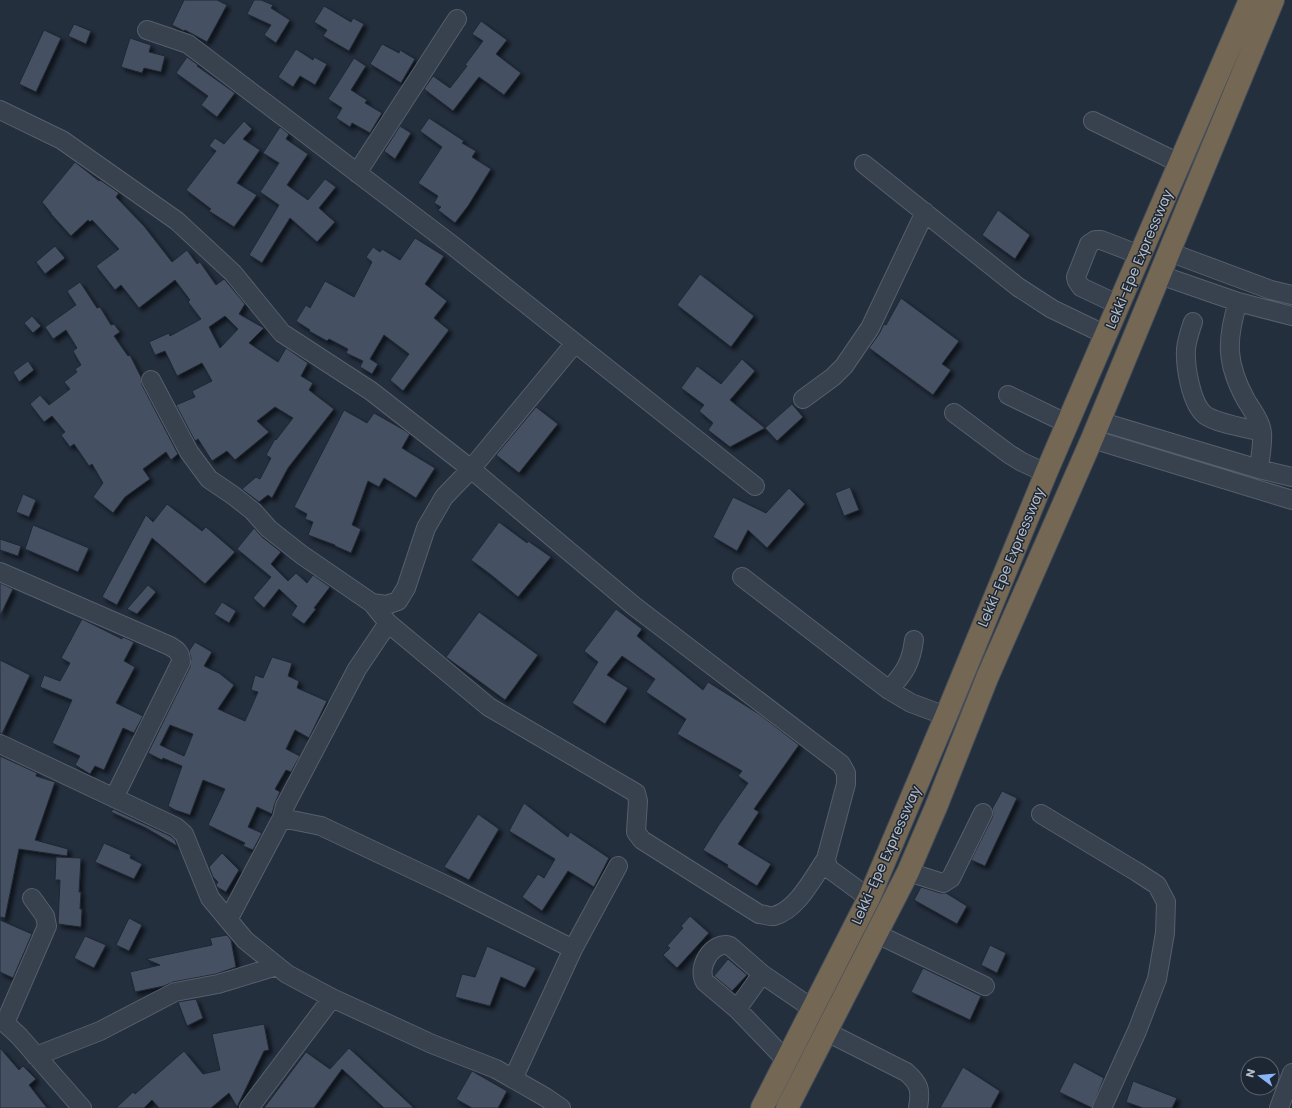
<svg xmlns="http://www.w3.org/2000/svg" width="1292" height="1108" viewBox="0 0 1292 1108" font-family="Poppins,sans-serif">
	<defs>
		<filter id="shadow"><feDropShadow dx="3.5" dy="3.5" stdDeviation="2" flood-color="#0009"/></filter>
	</defs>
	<rect width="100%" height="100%" fill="#242f3e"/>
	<path fill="#455162" stroke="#1f2835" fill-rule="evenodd" filter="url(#shadow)" d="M 184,0 L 217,0 L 227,5 L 207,42 L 185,30 L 184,31 L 172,25 Z
		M 254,0 L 261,0 L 273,5 L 271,8 L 290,20 L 276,43 L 264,35 L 271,25 L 247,14 Z
		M 324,6 L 351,22 L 353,18 L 364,24 L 349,51 L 323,36 L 327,30 L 314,22 Z
		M 481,21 L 507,40 L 496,54 L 521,73 L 504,95 L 479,77 L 453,111 L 424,89 L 433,76 L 450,88 L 467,66 L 465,65 L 483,41 L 472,34 Z
		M 74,24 L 91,31 L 86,44 L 68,36 Z
		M 44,30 L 61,38 L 36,92 L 19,84 Z
		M 130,38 L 151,45 L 149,52 L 165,56 L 161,72 L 144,68 L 142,73 L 121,67 Z
		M 382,44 L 399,53 L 400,50 L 415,59 L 401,83 L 370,64 Z
		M 296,49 L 313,60 L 314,57 L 327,64 L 315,85 L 300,76 L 293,87 L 278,77 Z
		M 187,57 L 198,65 L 197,66 L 235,93 L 217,117 L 201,105 L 208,96 L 176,73 Z
		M 354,58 L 366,66 L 351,90 L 367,100 L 365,103 L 382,113 L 370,133 L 352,123 L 350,127 L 336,118 L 342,108 L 328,99 Z
		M 429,118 L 464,141 L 462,143 L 476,151 L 472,157 L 491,169 L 468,206 L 455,223 L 438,210 L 441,207 L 434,203 L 438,196 L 418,183 L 442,147 L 420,131 Z
		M 244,121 L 252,129 L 243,139 L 260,150 L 237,183 L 257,195 L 234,227 L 209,211 L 211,209 L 186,190 L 216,151 L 209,146 L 215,138 L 224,144 Z
		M 400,126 L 411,133 L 395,159 L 384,151 Z
		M 280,127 L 289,134 L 286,139 L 308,154 L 287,185 L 308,200 L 325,179 L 336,187 L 319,208 L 335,222 L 317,242 L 290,218 L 262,263 L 249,255 L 279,205 L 260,192 L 279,163 L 263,153 Z
		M 75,162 L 99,181 L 100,180 L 119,193 L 116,197 L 144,226 L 172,262 L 187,250 L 197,264 L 200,262 L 216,285 L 224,279 L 225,280 L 245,304 L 239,314 L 264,328 L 249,343 L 278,362 L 286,348 L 308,363 L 301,376 L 313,383 L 309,390 L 334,409 L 288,468 L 272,498 L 268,495 L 259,502 L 242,489 L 256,477 L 260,479 L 271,458 L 266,455 L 275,439 L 276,440 L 293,418 L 275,407 L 257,421 L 269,432 L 235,460 L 227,451 L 212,461 L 198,439 L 195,441 L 176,405 L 195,397 L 192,391 L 212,381 L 202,363 L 177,376 L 165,351 L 155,355 L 149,342 L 169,333 L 170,336 L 201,319 L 188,302 L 190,300 L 175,280 L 139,308 L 121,285 L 115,290 L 96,266 L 119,249 L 92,220 L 90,222 L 88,220 L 71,236 L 51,214 L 51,213 L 42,202 ZM 225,316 L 238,329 L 220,348 L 209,327 Z
		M 998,210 L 1030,235 L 1015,259 L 982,235 Z
		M 415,238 L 444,256 L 425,284 L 447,301 L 434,318 L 449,330 L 403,391 L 390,380 L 409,354 L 384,335 L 370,359 L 378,364 L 372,374 L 360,367 L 363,361 L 346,353 L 348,349 L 329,339 L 327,341 L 309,331 L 310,330 L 296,321 L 306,305 L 310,308 L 325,281 L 354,297 L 372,262 L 366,257 L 373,247 L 380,252 L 382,249 L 400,260 Z
		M 55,246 L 65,258 L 45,274 L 36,262 Z
		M 700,274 L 754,316 L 731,347 L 677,305 Z
		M 80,282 L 97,308 L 100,307 L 111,325 L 114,324 L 120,332 L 114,336 L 128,356 L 130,355 L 141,377 L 142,385 L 178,454 L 171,460 L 166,452 L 143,469 L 150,479 L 125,497 L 113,513 L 93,497 L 103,483 L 92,464 L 89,466 L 74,444 L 70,447 L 61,435 L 65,432 L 52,416 L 44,422 L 30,404 L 40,395 L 49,405 L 70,389 L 64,382 L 77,372 L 75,369 L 81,365 L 73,351 L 77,348 L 66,330 L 53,339 L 45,327 L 76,305 L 67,291 Z
		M 901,298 L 959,341 L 942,364 L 951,370 L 933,395 L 869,348 L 879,334 L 884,324 L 886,325 Z
		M 32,316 L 41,326 L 33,333 L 24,323 Z
		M 742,359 L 755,371 L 730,400 L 765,428 L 730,447 L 708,430 L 713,423 L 699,411 L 704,405 L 681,388 L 697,366 L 721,384 Z
		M 28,361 L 34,370 L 19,382 L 13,372 Z
		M 792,404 L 803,417 L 777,441 L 765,428 Z
		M 536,407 L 558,424 L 519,473 L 496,455 Z
		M 344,410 L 367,423 L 374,413 L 404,430 L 410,434 L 402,448 L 435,468 L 416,498 L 384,478 L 379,487 L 368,481 L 352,525 L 361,529 L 351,553 L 335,546 L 335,545 L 308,535 L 313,522 L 305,519 L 307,514 L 294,507 Z
		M 850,487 L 859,510 L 844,516 L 835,493 Z
		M 789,488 L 805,504 L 767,548 L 748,530 L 737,551 L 713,537 L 733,497 L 766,513 Z
		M 23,494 L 36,500 L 29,517 L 16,512 Z
		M 167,504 L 202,531 L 206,527 L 235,552 L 205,584 L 152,538 L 117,605 L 102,597 L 146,515 L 153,522 Z
		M 499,522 L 527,543 L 528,541 L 551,557 L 518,597 L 490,574 L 471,560 Z
		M 33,525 L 89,548 L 78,572 L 25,549 Z
		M 254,528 L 262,537 L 281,552 L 271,564 L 288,581 L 296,573 L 307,583 L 313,575 L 330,587 L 314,608 L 316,609 L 304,624 L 291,615 L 297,606 L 279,589 L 264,608 L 253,598 L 271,577 L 237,549 Z
		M 0,539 L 21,546 L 18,556 L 0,550 Z
		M 0,583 L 13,589 L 0,616 Z
		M 148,585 L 156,592 L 137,614 L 127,609 Z
		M 222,602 L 236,611 L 229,623 L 214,614 Z
		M 616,609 L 642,629 L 637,636 L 703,690 L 708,682 L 759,714 L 799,745 L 754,809 L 759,812 L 738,844 L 771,864 L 757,886 L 727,867 L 728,865 L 703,850 L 718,826 L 748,783 L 738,776 L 742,771 L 677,734 L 686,719 L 646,692 L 655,679 L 622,656 L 607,675 L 628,688 L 605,724 L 572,703 L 598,662 L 584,651 Z
		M 479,612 L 538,655 L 505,700 L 446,657 Z
		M 82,619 L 122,639 L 123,637 L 134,642 L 124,661 L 135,667 L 116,703 L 143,716 L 134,733 L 123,728 L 104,770 L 95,766 L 90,774 L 75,765 L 80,756 L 52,743 L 72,700 L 40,687 L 44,675 L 60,681 L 70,663 L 61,658 Z
		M 195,642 L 212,652 L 204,666 L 219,673 L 234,685 L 218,709 L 245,721 L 258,692 L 251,690 L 255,675 L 263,678 L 272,657 L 292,663 L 288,676 L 299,681 L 297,688 L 327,701 L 309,738 L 295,730 L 286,749 L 300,756 L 291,772 L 286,770 L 275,789 L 280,792 L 275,803 L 272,814 L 257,807 L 248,827 L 262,833 L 253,850 L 243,846 L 245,843 L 208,825 L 225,789 L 203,780 L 190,815 L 175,810 L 168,806 L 182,766 L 163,758 L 162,760 L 148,753 L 190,667 L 191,658 L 189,651 ZM 170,725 L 193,734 L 184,756 L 160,745 Z
		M 0,660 L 30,675 L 2,734 L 0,734 Z
		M 0,756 L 37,773 L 36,776 L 55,782 L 35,840 L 68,849 L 67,856 L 19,849 L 5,918 L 0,917 Z
		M 1002,791 L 1017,798 L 985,866 L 971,860 L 992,818 L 993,813 L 992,809 Z
		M 524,803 L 568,837 L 570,832 L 609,858 L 594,887 L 568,871 L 542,911 L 522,897 L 538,874 L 544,878 L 555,859 L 509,831 Z
		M 113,809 L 170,836 L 175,840 L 177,846 L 146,828 L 111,812 Z
		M 478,814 L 499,829 L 469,880 L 444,867 Z
		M 104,843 L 131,855 L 130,858 L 142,864 L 134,879 L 95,862 Z
		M 222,853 L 239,870 L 226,892 L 217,887 L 216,885 L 218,882 L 213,877 L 209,867 Z
		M 56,857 L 81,858 L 79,892 L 81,892 L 80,909 L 82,909 L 81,927 L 58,924 L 60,880 L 55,880 Z
		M 921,887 L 940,893 L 946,893 L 967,906 L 957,924 L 914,900 Z
		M 690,916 L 709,933 L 677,968 L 663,955 L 670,948 L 667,946 L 683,928 L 681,926 Z
		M 129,918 L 142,925 L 129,951 L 116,945 Z
		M 0,920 L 32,934 L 13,978 L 0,972 Z
		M 227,935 L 231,940 L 236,967 L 216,974 L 173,982 L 164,986 L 135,992 L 130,972 L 160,965 L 146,959 L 212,945 L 210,938 Z
		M 85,936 L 106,945 L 94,968 L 74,958 Z
		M 990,945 L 1006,953 L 997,973 L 981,965 Z
		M 487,946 L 536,968 L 525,988 L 501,977 L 490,1006 L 455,997 L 462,974 L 475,977 Z
		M 728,959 L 747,975 L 732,991 L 714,976 Z
		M 923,968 L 981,996 L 970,1020 L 911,992 Z
		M 196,999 L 203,1018 L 187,1026 L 178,1002 Z
		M 264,1024 L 269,1050 L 264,1051 L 237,1107 L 229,1093 L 211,1108 L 159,1108 L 152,1100 L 144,1108 L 116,1108 L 133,1092 L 135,1094 L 184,1051 L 203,1074 L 220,1070 L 212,1034 Z
		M 0,1048 L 19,1070 L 23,1066 L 36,1079 L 29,1085 L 47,1108 L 0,1108 Z
		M 349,1048 L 414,1108 L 384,1108 L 342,1069 L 314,1108 L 264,1108 L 306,1052 L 330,1069 Z
		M 1074,1062 L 1104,1078 L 1092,1108 L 1059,1092 Z
		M 963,1067 L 1000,1091 L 991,1108 L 940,1108 Z
		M 472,1071 L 507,1091 L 498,1108 L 472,1108 L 456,1099 Z
		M 1133,1081 L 1177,1098 L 1172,1108 L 1143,1108 L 1126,1102 Z"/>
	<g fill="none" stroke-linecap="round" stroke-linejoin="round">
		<defs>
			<path id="minor" d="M 147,30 L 188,44 L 452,245 L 755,486
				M 0,110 L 62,140 L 177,221 L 233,273 L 282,333 L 371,391 L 471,469 L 634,606 L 841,764 L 846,773 L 846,784 L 826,859 L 828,868 L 869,898
				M 1093,121 L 1179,163
				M 864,164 L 1018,287 L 1052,309 L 1106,335
				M 357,173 L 457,19
				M 1169,252 L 1271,290 L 1292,295
				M 1160,275 L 1238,302 L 1292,316
				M 1238,302 C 1226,340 1226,364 1246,400 C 1251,409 1261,421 1262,433 C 1263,444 1260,458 1259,469
				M 1119,305 L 1081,287 L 1077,281 L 1076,277 L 1089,244 L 1095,240 L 1101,240 L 1140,255
				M 1193,322 C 1190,331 1187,339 1186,349 C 1185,366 1191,404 1205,415 C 1218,424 1247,428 1262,432
				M 151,380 L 189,452 L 209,479 L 234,496 L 253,511 L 269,529 L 302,555 L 372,603 L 386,605 L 398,601 L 406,588 L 426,528 L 444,497 L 471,469 L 575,343
				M 1008,395 L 1068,424
				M 803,399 L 833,377 L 844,366 L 870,328 L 925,212
				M 954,413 L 1009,454 L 1022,462 L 1046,473
				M 1099,421 L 1259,469 L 1292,477
				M 1092,439 L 1292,500
				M 0,572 L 170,646 C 177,650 181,653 181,662 L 114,798
				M 742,577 L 889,690 L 911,703 L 946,716
				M 372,603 L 388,623 L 489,707 L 636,793 L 638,801 L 636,832 L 642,840 L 759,914 C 764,914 770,917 774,916 C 797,910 813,878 826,859
				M 889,690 C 904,673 911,664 914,640
				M 0,744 L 176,827 L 184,834 L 210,898 L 245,940 L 287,974 L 332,998 L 432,1044 L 496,1069 L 545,1097 L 561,1108
				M 1041,814 L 1137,872 L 1157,885 L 1166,902 L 1165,933 L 1157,979 L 1137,1031 L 1102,1108
				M 282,818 L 285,806 L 357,669 L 388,623
				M 908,872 L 943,883 L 951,878 L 983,813
				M 228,920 L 282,818 L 321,826 L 450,887 L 573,949
				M 877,934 L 985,986
				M 737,1009 L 762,974
				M 0,1021 L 5,1023 L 19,1036 L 82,1108
				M 5,1023 L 47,926 L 45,916 L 32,898
				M 827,1032 L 906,1072 C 920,1084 921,1090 918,1108
				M 36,1056 L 100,1031 L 175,992 L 218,984 L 277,966
				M 786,1060 L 737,1009 L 705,982 C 696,967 713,940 730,946 L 762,974 L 813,1009
				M 513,1079 L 573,949 L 618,866
				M 249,1108 L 332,998
				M 1279,1108 L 1292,1073"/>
			<path id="highway" d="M 762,1108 L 869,898 L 946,716 L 1046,473 L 1250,0
				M 787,1108 L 908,872 L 936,807 L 987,678 L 1092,439 L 1273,0"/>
		</defs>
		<use href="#minor" stroke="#565f6c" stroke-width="20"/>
		<use href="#highway" stroke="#434c59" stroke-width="24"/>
		<use href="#minor" stroke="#38414e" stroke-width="18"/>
		<use href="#highway" stroke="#746855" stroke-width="22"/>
	</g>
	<g text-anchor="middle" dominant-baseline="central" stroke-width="3" stroke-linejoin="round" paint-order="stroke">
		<g font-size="14" fill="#b4bcc9" stroke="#1d2633">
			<text transform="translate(1139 259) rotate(-67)">Lekki-Epe Expressway</text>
			<text transform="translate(1011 557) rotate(-67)">Lekki-Epe Expressway</text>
			<text transform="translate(886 855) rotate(-66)">Lekki-Epe Expressway</text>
		</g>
	</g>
	<g transform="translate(1260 1076) rotate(286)"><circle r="19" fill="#1d2633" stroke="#59626f"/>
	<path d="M0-3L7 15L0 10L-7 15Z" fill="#8ab4f8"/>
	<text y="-6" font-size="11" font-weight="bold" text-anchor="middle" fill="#b4bcc9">N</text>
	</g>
</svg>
